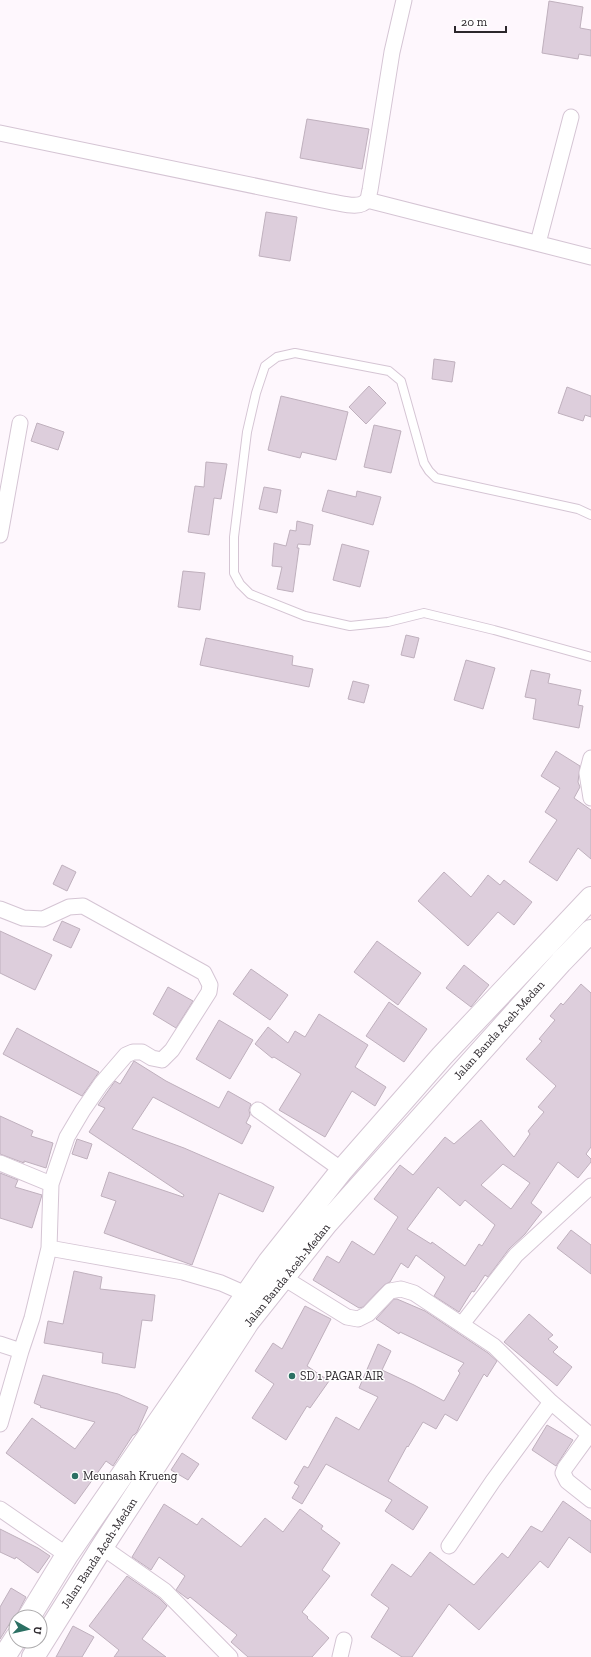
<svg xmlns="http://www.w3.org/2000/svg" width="591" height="1657" viewBox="0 0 591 1657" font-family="'Zilla Slab',serif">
	<rect width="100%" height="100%" fill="#fef7fd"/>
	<path fill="#ddcedc" stroke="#bfb0bd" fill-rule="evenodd" d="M 549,1 L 583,7 L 580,28 L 591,30 L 591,56 L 579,54 L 578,59 L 542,53 Z
		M 307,119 L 369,129 L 362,169 L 300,158 Z
		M 266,212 L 297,217 L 290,261 L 259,256 Z
		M 434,359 L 455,362 L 452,382 L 432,379 Z
		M 369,386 L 386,403 L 366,424 L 349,407 Z
		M 567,387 L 591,396 L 591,417 L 585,415 L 583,421 L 558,413 Z
		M 281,396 L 348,412 L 336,460 L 302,452 L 300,458 L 268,450 Z
		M 37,423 L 64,432 L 58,450 L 31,441 Z
		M 374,425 L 401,431 L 391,473 L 364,467 Z
		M 206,462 L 227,464 L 221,499 L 214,498 L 209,535 L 188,532 L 195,486 L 204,487 Z
		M 264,487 L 281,490 L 277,513 L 259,509 Z
		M 328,490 L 356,497 L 357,491 L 381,497 L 373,525 L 322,511 Z
		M 297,521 L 313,525 L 310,545 L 298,544 L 297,548 L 299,548 L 293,592 L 277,589 L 282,567 L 272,566 L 274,543 L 286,546 L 290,530 L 296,531 Z
		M 342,544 L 369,551 L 360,587 L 333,580 Z
		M 183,571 L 205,573 L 200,610 L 178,607 Z
		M 406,635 L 419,638 L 414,658 L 401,655 Z
		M 206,638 L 293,656 L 292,665 L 313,669 L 309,687 L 200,665 Z
		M 466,660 L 495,668 L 483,709 L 454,700 Z
		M 531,670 L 550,674 L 548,683 L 581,690 L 578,705 L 583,706 L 579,728 L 533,719 L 536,699 L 525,697 Z
		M 353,681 L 369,685 L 364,703 L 348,699 Z
		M 556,751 L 580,766 L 578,782 L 580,787 L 574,798 L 591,810 L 591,859 L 578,848 L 557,881 L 529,862 L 557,820 L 545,812 L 560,788 L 541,776 Z
		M 62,865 L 76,872 L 67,891 L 53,884 Z
		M 444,872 L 471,897 L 488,875 L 500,885 L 504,880 L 532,902 L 514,925 L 498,912 L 468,946 L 418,901 Z
		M 62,921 L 80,929 L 71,948 L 53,940 Z
		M 0,931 L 52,955 L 35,990 L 0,973 Z
		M 377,941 L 421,973 L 398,1005 L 354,972 Z
		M 464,965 L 489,985 L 471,1007 L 446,988 Z
		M 251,969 L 288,995 L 270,1020 L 233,994 Z
		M 581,984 L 591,993 L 591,1147 L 586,1154 L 591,1159 L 591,1162 L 578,1178 L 558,1162 L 531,1203 L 542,1212 L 525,1234 L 509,1249 L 488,1277 L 485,1275 L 474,1292 L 472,1291 L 459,1312 L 434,1296 L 445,1277 L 416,1255 L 408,1268 L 401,1263 L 390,1282 L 384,1285 L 363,1307 L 359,1308 L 313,1280 L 327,1256 L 339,1263 L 352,1241 L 374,1255 L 398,1217 L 374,1199 L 400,1165 L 413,1175 L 445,1137 L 454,1144 L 481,1120 L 514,1157 L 530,1134 L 528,1131 L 544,1112 L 538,1107 L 556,1086 L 526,1059 L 542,1041 L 539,1039 L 555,1020 L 550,1016 L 561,1003 L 563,1005 ZM 503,1164 L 530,1183 L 511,1209 L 481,1185 ZM 438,1187 L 460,1206 L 465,1200 L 495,1225 L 482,1246 L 479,1244 L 465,1266 L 432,1242 L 431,1244 L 407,1229 Z
		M 168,987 L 193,1001 L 176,1028 L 153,1014 Z
		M 389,1002 L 427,1029 L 404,1062 L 366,1036 Z
		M 319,1014 L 368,1045 L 355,1067 L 386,1087 L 375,1106 L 352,1091 L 325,1137 L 279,1110 L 301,1074 L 274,1057 L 272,1058 L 255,1044 L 268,1027 L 288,1043 L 295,1031 L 305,1037 Z
		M 219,1020 L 253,1040 L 230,1079 L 196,1059 Z
		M 17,1028 L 99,1072 L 82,1096 L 3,1054 Z
		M 134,1061 L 166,1081 L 219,1108 L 228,1091 L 251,1104 L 249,1110 L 250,1115 L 246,1123 L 251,1126 L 242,1144 L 153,1097 L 132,1129 L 184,1148 L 274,1187 L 263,1212 L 219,1193 L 192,1265 L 104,1233 L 116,1201 L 101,1196 L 109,1172 L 183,1197 L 184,1195 L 89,1132 L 105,1108 L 98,1105 L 115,1081 L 120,1084 Z
		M 0,1116 L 33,1131 L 31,1136 L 53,1143 L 46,1168 L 24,1161 L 24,1163 L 0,1154 Z
		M 77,1139 L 92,1144 L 87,1159 L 72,1154 Z
		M 0,1173 L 18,1180 L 15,1187 L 42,1195 L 32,1228 L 0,1218 Z
		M 571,1230 L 591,1245 L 591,1274 L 557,1248 Z
		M 74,1271 L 102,1277 L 100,1289 L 155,1295 L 152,1321 L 142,1320 L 135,1368 L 102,1363 L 103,1353 L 44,1343 L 48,1321 L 63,1324 Z
		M 394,1299 L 397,1299 L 425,1311 L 488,1353 L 497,1361 L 487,1377 L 484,1374 L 457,1421 L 445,1414 L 436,1429 L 423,1422 L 408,1447 L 407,1446 L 388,1481 L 428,1507 L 413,1530 L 385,1511 L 392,1500 L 326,1464 L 302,1504 L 292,1498 L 299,1486 L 294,1483 L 304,1466 L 308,1468 L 336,1417 L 359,1430 L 378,1397 L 359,1388 L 378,1344 L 391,1351 L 382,1370 L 414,1385 L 444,1401 L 460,1373 L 458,1371 L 464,1363 L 400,1332 L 399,1334 L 376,1319 Z
		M 305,1306 L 331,1319 L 307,1366 L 329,1381 L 310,1408 L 307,1406 L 286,1440 L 252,1418 L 274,1384 L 255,1371 L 273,1343 L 282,1349 Z
		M 529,1314 L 553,1335 L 548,1339 L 558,1347 L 553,1352 L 572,1367 L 557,1386 L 504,1342 Z
		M 43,1375 L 118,1394 L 148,1407 L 137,1432 L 134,1435 L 133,1435 L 113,1466 L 106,1461 L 75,1504 L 6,1453 L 32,1418 L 75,1449 L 95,1422 L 40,1407 L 41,1406 L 34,1403 Z
		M 547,1425 L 573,1440 L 556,1466 L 532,1450 Z
		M 182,1453 L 199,1464 L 188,1480 L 171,1470 Z
		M 563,1501 L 591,1521 L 591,1553 L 569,1537 L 548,1568 L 540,1561 L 479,1630 L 449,1604 L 412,1657 L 402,1657 L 371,1637 L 389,1608 L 371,1595 L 392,1564 L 411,1577 L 430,1552 L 474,1585 L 502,1553 L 508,1558 L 531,1526 L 542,1532 Z
		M 164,1504 L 197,1525 L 202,1518 L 241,1547 L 265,1518 L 283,1532 L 300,1509 L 323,1526 L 321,1529 L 340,1543 L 322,1570 L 330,1576 L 302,1612 L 308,1617 L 307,1618 L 329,1638 L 312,1657 L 248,1657 L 231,1642 L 237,1635 L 190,1597 L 188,1599 L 176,1590 L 185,1576 L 159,1557 L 151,1570 L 132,1557 Z
		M 0,1529 L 38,1548 L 50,1556 L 38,1573 L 16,1557 L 15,1559 L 0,1552 Z
		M 127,1576 L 159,1598 L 167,1606 L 142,1639 L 166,1657 L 114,1657 L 119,1650 L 89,1626 Z
		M 11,1588 L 26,1597 L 12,1624 L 10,1623 L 0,1639 L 0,1607 Z
		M 73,1626 L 94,1637 L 82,1657 L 56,1657 Z"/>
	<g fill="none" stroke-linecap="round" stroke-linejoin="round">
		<defs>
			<path id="lane" d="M 591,515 L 578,509 L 436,478 L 429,471 L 424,463 L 401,381 L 389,371 L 295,353 L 277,357 L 265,366 L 256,393 L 247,432 L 234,537 L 234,573 L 240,584 L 250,594 L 305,616 L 350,626 L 388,622 L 424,613 L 494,630 L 591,657"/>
			<path id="street" d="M 0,133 L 332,202 C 341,203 360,210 367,200 C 369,198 369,193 370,190 L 392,52 L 404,0
				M 367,200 L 591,257
				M 538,243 L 571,117
				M 0,535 L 20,423
				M 591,758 L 587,773 L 591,798
				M 0,909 L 23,918 L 43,919 L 69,907 L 83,906 L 204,973 L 210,985 L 209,992 L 172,1050 L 162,1060 L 152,1058 L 142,1052 L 133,1052 L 126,1055 L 101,1084 L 83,1110 L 67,1137 L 51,1184 L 49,1248 L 32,1318 L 21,1351 L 0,1424
				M 258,1110 L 342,1170
				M 0,1163 L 51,1184
				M 49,1248 L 183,1272 L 221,1283 L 246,1294
				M 284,1278 L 347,1317 L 358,1319 L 368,1314 L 390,1291 L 401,1289 L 414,1293 L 494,1346 L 551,1402 L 591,1436
				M 462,1324 L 516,1255 L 591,1186
				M 0,1344 L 21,1351
				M 589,1435 L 565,1468 L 563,1473 L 567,1481 L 591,1500
				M 0,1509 L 67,1555
				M 449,1546 L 493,1481 L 551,1402
				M 102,1547 L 165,1591 L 230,1657
				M 340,1657 L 344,1640"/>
			<path id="highway" d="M 29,1617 L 67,1555 L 269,1262 L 342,1170 L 442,1056 L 591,898
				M 4,1657 L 16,1638
				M 33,1657 L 102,1547 L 248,1322 L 326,1224 L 561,962 L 591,931"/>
		</defs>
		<use href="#lane" stroke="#d5c5d4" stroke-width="10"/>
		<use href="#street" stroke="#d5c5d4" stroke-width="17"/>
		<use href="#highway" stroke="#d5c5d4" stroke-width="24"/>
		<use href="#lane" stroke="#fff" stroke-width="8"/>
		<use href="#street" stroke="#fff" stroke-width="15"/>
		<use href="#highway" stroke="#fff" stroke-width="22"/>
	</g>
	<g fill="#2b7063" stroke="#fff" stroke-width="1.5">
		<circle cx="292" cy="1376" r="4"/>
		<circle cx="75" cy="1476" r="4"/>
	</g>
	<g text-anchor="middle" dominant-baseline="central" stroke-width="3" stroke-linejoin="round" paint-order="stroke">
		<g font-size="12" fill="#2c272c" stroke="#fff">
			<text transform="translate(499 1030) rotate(-48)">Jalan Banda Aceh-Medan</text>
			<text transform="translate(287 1275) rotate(-51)">Jalan Banda Aceh-Medan</text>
			<text transform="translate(99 1553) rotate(-57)">Jalan Banda Aceh-Medan</text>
		</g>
		<g font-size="12" fill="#2c272c" stroke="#fff" text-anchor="start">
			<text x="300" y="1376">SD 1 PAGAR AIR</text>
			<text x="83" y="1476">Meunasah Krueng</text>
		</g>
	</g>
	<g transform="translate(28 1629) rotate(98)"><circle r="19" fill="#ffffff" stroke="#aba9ab"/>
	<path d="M0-3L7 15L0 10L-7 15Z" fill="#2b7063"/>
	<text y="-6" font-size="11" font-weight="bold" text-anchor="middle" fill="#2c272c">U</text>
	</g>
	<path d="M455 26v6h51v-6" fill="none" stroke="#2c272c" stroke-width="2"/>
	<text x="461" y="26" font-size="12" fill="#2c272c" stroke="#ffffff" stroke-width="3" paint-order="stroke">20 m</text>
</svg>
